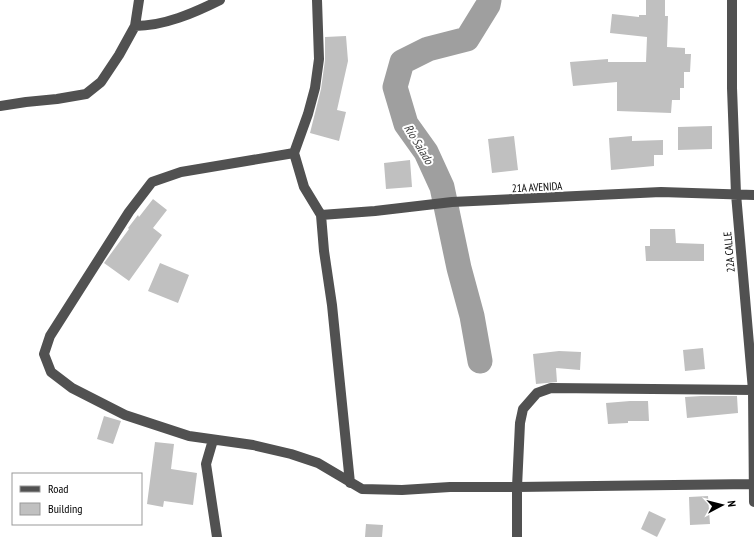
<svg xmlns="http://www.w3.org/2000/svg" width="754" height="537" viewBox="0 0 754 537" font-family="'PT Sans Narrow',sans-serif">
	<rect width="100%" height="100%" fill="#fff"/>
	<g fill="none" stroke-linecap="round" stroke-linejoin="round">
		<path stroke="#9f9f9f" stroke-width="25" d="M 480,361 L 472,316 L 459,268 L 442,187 L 426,152 L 406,124 L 395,87 L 402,62 L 428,49 L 467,39 L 488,5 L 489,0"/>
	</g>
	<path fill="#c0c0c0" d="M 646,0 L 665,0 L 665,16 L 668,16 L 667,47 L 685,48 L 685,54 L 691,54 L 690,72 L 684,72 L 684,88 L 680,88 L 680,100 L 672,100 L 671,113 L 617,111 L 617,82 L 573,86 L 570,62 L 608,59 L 608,62 L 646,62 L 647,37 L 610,33 L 612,14 L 639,17 L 639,15 L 646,15 Z
		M 346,36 L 348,61 L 337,110 L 346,112 L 339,141 L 310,133 L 321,89 L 325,60 L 325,37 Z
		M 712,126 L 712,149 L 678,150 L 678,127 Z
		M 514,136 L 518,170 L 492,173 L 488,139 Z
		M 632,136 L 632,141 L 663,140 L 663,155 L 654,155 L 654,166 L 611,170 L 609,138 Z
		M 410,160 L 412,187 L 386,189 L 384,163 Z
		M 153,199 L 167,210 L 153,228 L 162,235 L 129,281 L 104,263 L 129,229 L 128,228 L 138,215 L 139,217 Z
		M 650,229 L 675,229 L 676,243 L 704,244 L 704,261 L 646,261 L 645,246 L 650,246 Z
		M 160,263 L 189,275 L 178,303 L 148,291 Z
		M 703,348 L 705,369 L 685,371 L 683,350 Z
		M 559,351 L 581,352 L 580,370 L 556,368 L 557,382 L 536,384 L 533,354 Z
		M 701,396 L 737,396 L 738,413 L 687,418 L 685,397 Z
		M 630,401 L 648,401 L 649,421 L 628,421 L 628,423 L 608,424 L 606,403 Z
		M 104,416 L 121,421 L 113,444 L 97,439 Z
		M 155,442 L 174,444 L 171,469 L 197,473 L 193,505 L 164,501 L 163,507 L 147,504 Z
		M 708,496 L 710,524 L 690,525 L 689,497 Z
		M 649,511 L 666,519 L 657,537 L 641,529 Z
		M 366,524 L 383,525 L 382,537 L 365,537 Z"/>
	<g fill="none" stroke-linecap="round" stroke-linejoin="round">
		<path stroke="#515151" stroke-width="10" d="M 317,0 L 319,59 L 315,88 L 308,114 L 294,153 L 304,187 L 321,215 L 324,251 L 332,305 L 350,483
			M 732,0 L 732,88 L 736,194 L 753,390 L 754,502
			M 135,26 C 164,26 194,13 220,0
			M 0,106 L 26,102 L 57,99 L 86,94 L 101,82 L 119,55 L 135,26 L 139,0
			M 294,153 L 181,172 L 152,182 L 129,212 L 50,336 L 44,354 L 51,372 L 72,388 L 125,415 L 189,436 L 253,445 L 291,454 L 318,463 L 362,489 L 402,490 L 450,487 L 517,487 L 753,484
			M 321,215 L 375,211 L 452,202 L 661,192 L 754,195
			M 213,440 L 206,464 L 217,537
			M 517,537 L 517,487 L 520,423 L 523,409 L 537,393 L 551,388 L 754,390"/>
	</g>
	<g text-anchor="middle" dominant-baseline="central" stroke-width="4" stroke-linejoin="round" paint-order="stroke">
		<g font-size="11" fill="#000" stroke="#fff">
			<text transform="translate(537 187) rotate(-3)">21A AVENIDA</text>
			<text transform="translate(729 252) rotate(-95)">22A CALLE</text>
		</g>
		<g font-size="12" font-style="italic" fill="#404040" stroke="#fff">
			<text transform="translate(419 144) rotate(59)">Río Salado</text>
		</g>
	</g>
	<rect x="12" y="473" width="130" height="52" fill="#ffffff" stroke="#999999"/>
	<rect x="20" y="486" width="20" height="6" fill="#515151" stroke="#999999"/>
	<text x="48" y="493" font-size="12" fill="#000000">Road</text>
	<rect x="20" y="503" width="20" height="12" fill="#c0c0c0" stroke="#999999"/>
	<text x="48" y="513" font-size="12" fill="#000000">Building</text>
	<g transform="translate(722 505) rotate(83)" stroke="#ffffff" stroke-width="3" paint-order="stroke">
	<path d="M0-3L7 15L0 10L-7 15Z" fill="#000000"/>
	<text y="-6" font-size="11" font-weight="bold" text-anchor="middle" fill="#000000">N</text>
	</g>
</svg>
